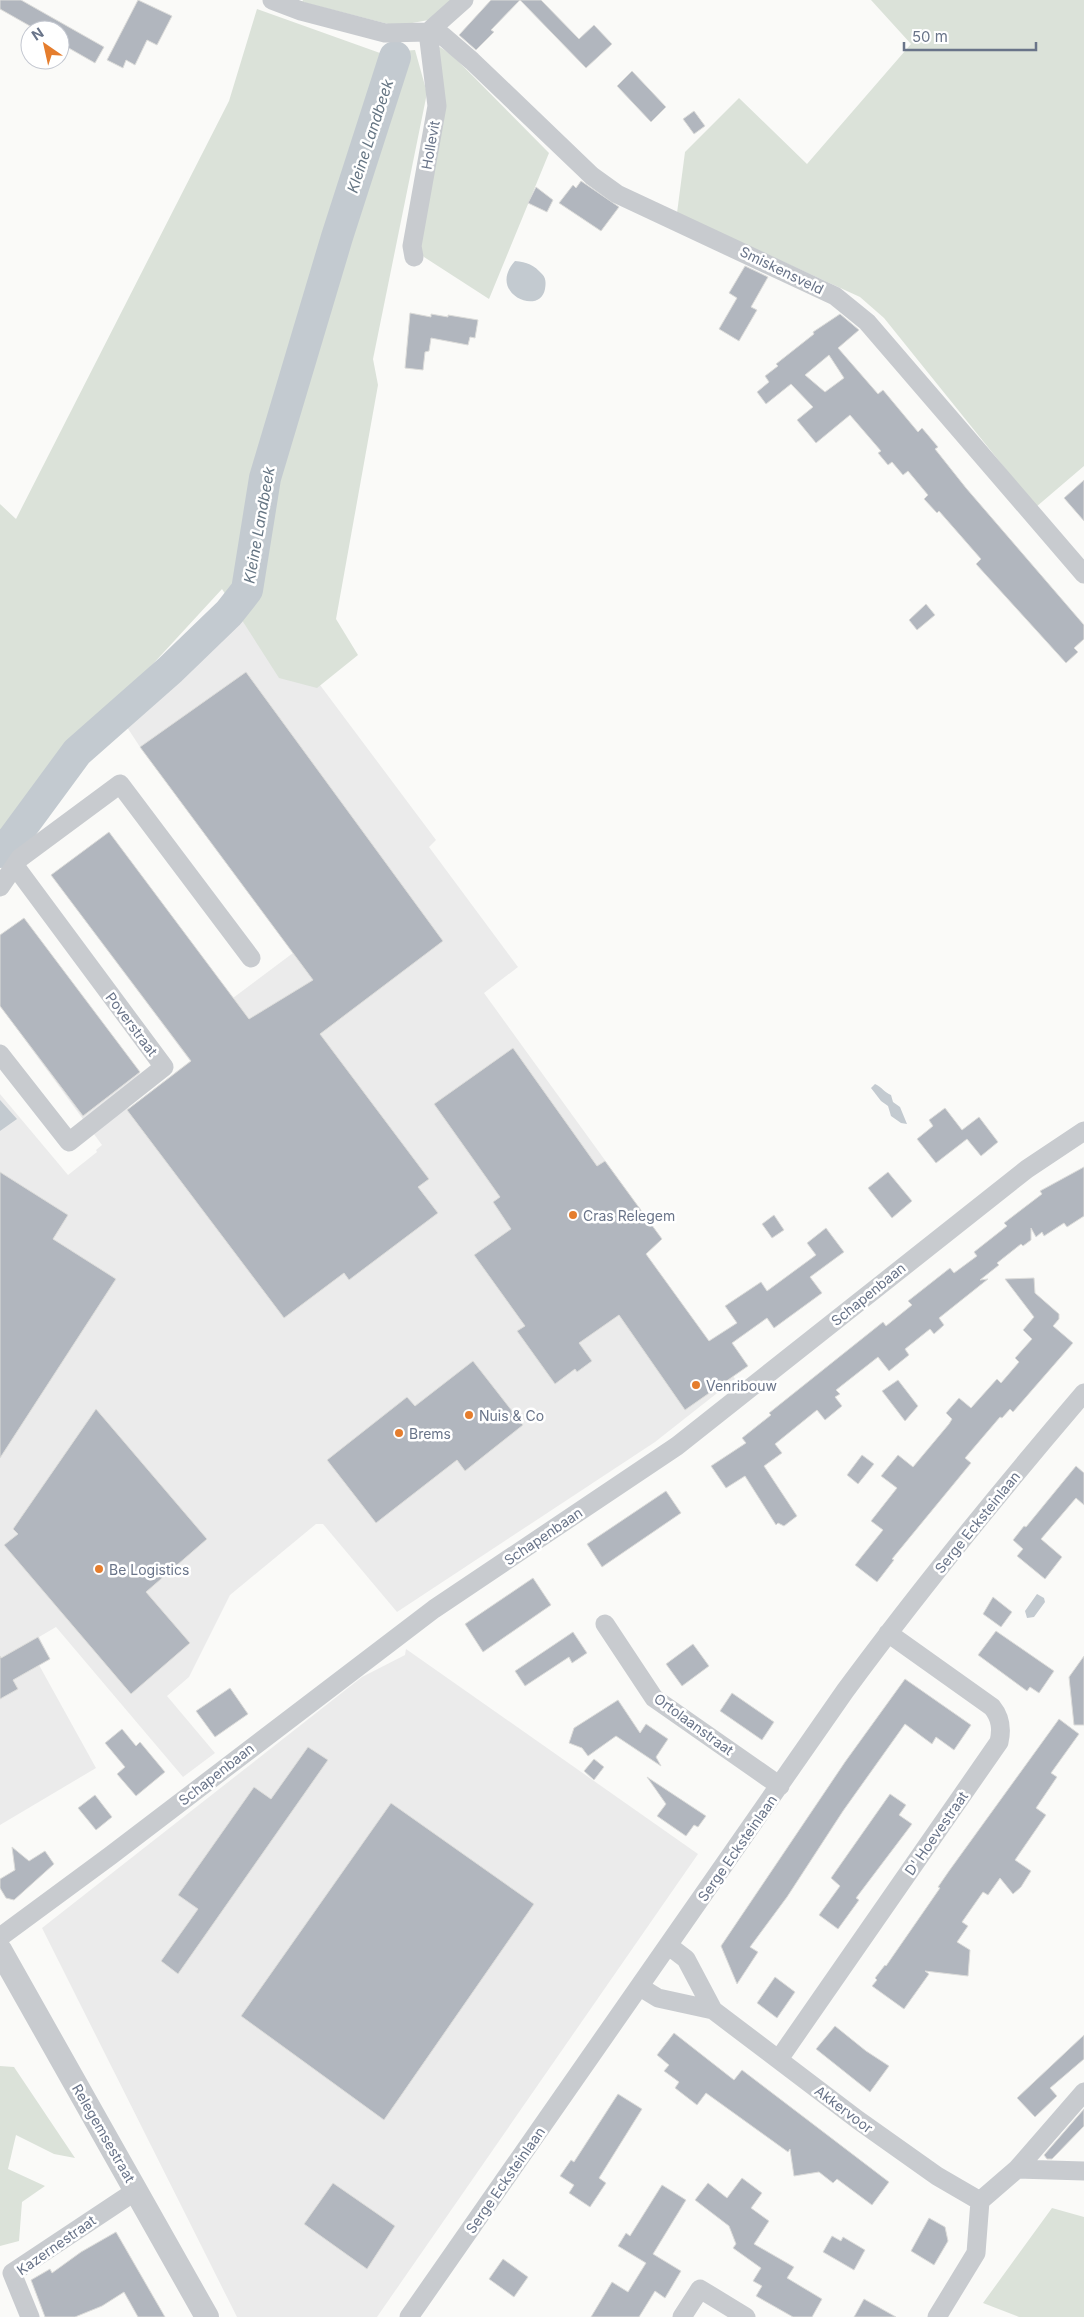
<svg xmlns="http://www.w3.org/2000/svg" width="1084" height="2317" viewBox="0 0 1084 2317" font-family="Inter,sans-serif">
	<rect width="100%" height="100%" fill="#fafaf8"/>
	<path fill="#ebebeb" d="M 240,603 L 317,681 L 436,840 L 429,847 L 518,967 L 484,993 L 662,1239 L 646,1254 L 735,1379 L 655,1442 L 397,1612 L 323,1524 L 316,1524 L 230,1595 L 189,1677 L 167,1696 L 215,1753 L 183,1777 L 56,1627 L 39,1637 L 50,1659 L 39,1665 L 96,1768 L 0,1825 L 0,1094 L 68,1175 L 97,1152 L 96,1150 L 102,1145 L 0,1006 L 0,935 L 24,918 L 140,1073 L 128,1109 L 190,1061 L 51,875 L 109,832 L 233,998 L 293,953 L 140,747 L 121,718 L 158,685 Z
		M 406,1649 L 698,1854 L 377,2317 L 237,2317 L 42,1928 L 362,1677 L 405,1655 Z"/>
	<path fill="#dbe2d9" d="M 303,0 L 452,0 L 434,19 L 396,26 L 302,2 Z
		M 871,0 L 1084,0 L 1084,466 L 1036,507 L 884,318 L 860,297 L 677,213 L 685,152 L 739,98 L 807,164 L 911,44 Z
		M 257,9 L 380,53 L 415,50 L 427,93 L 373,359 L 378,385 L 336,619 L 358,655 L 317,688 L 279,678 L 222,589 L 0,830 L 0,504 L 16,519 L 229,101 Z
		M 440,47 L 452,55 L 549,153 L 489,299 L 424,257 L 419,250 L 435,49 Z
		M 0,2066 L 14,2067 L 75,2158 L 54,2154 L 16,2135 L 8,2169 L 45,2186 L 22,2202 L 19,2241 L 0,2246 Z
		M 1052,2208 L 1084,2217 L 1084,2317 L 1019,2317 L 983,2303 Z"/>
	<path fill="#c3cad0" d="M 515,261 C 527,262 534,265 542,274 C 546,278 546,283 545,289 C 540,317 486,293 515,261 Z
		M 875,1084 C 882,1087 885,1093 891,1095 L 893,1102 L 900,1107 L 907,1124 L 901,1123 L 891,1116 L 888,1106 L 881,1101 L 871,1088 Z
		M 0,1100 L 17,1119 L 0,1131 Z
		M 1037,1594 L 1044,1598 L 1045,1602 L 1034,1617 L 1027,1618 L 1025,1611 Z"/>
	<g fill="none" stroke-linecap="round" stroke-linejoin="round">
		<path stroke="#c3cad0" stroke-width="32" d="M 0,852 L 13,839 L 77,752 L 170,670 L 229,613 L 247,590 L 265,478 L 337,237 L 395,57"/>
	</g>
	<path fill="#b1b6be" stroke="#dcdcda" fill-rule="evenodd" d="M 0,0 L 21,0 L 104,47 L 95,63 L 60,43 L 60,30 L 37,30 L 0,9 Z
		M 138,0 L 172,16 L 157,45 L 147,40 L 135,65 L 126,60 L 123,68 L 107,60 Z
		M 491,0 L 541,0 L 579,39 L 594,25 L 612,44 L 586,68 L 520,0 L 491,30 L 494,32 L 476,50 L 459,35 Z
		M 632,71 L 666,107 L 651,122 L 617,86 Z
		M 694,111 L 705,126 L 694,134 L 683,119 Z
		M 581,181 L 619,207 L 601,231 L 559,203 L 573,185 L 576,188 Z
		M 536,187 L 553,200 L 547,212 L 528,203 Z
		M 745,266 L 768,277 L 751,307 L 757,310 L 739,341 L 719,329 L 737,298 L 729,293 Z
		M 410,313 L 431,317 L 431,314 L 448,317 L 448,315 L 478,320 L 475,338 L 470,337 L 468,345 L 431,338 L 429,351 L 425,352 L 423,370 L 405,368 Z
		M 840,314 L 859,330 L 838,348 L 878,394 L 883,390 L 918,432 L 922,428 L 938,447 L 935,449 L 966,488 L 1084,625 L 1084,639 L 1074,648 L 1078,652 L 1066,663 L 976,564 L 981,559 L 939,511 L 937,513 L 924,499 L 928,495 L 908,471 L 903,475 L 892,462 L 888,465 L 878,453 L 881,451 L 850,415 L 816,443 L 797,420 L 813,407 L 791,384 L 766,404 L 757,392 L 769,382 L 765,376 L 778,366 L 776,364 L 814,334 L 813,332 ZM 829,355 L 844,378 L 825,392 L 805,375 Z
		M 1084,480 L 1084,521 L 1064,498 Z
		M 926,604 L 935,615 L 917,630 L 909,620 Z
		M 246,672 L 443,941 L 320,1034 L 429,1179 L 418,1187 L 438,1213 L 349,1280 L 344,1273 L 284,1318 L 127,1110 L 191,1061 L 51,875 L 109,832 L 249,1019 L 313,980 L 140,747 Z
		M 24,918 L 140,1072 L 83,1116 L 0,1006 L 0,935 Z
		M 513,1048 L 597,1166 L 605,1161 L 662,1239 L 646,1254 L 709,1341 L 737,1323 L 725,1306 L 761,1282 L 767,1291 L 816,1255 L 807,1243 L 826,1228 L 844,1252 L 810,1277 L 822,1293 L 774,1328 L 767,1318 L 732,1343 L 748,1366 L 685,1410 L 619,1315 L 579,1343 L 592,1361 L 577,1372 L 575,1369 L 555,1384 L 517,1331 L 525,1326 L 474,1255 L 511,1229 L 493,1202 L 500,1197 L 434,1104 Z
		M 945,1108 L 962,1130 L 979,1117 L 998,1142 L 981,1156 L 967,1139 L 936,1163 L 917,1139 L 933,1126 L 929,1120 Z
		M 1084,1167 L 1084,1216 L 1067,1227 L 1064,1223 L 1044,1236 L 1042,1232 L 1036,1237 L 1031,1228 L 1031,1240 L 1023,1246 L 1021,1244 L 997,1263 L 999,1265 L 980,1280 L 988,1279 L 939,1318 L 944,1325 L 934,1334 L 930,1329 L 905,1349 L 909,1355 L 889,1371 L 878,1357 L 836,1390 L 840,1394 L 835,1397 L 842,1406 L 825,1420 L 817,1410 L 775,1444 L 782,1453 L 764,1466 L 797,1516 L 784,1526 L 778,1523 L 776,1525 L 745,1476 L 726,1488 L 711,1466 L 746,1443 L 742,1438 L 771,1415 L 769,1413 L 883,1322 L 886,1326 L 912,1305 L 908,1301 L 950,1268 L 954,1273 L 977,1256 L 974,1252 L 1007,1226 L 1004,1223 L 1042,1194 L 1040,1191 Z
		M 0,1172 L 68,1215 L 53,1239 L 116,1279 L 0,1458 Z
		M 888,1172 L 912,1201 L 892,1218 L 868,1188 Z
		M 774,1215 L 784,1230 L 772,1238 L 762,1224 Z
		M 1034,1278 L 1035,1293 L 1059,1314 L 1059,1319 L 1053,1326 L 1073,1343 L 1013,1412 L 1010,1409 L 1002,1418 L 1000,1417 L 965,1458 L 971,1463 L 892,1559 L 894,1560 L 877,1582 L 855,1565 L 883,1530 L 871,1521 L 897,1488 L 881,1476 L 898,1455 L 913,1467 L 949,1424 L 952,1419 L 946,1413 L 959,1398 L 971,1408 L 997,1379 L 1001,1383 L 1019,1362 L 1015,1358 L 1032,1339 L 1023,1330 L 1034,1317 L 1005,1279 Z
		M 473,1361 L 523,1425 L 465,1471 L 457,1460 L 376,1523 L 327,1460 L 407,1397 L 415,1406 Z
		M 898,1380 L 918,1406 L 905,1421 L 882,1391 Z
		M 96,1409 L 207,1539 L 146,1592 L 190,1643 L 131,1694 L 4,1545 L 18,1534 L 13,1529 Z
		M 862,1455 L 874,1464 L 858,1484 L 847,1475 Z
		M 1076,1466 L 1084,1473 L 1084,1505 L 1076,1498 L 1041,1539 L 1062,1557 L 1045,1579 L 1017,1556 L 1023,1549 L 1013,1540 L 1024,1526 L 1026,1527 Z
		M 666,1491 L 681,1513 L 602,1567 L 587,1544 Z
		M 533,1578 L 551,1605 L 483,1652 L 465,1624 Z
		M 993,1597 L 1012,1612 L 1001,1627 L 983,1614 Z
		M 996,1631 L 1054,1671 L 1039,1693 L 1030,1687 L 1027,1691 L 978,1655 Z
		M 573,1632 L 587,1653 L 572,1663 L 569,1657 L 525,1686 L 515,1671 Z
		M 38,1637 L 50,1659 L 13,1680 L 18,1689 L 0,1699 L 0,1656 L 1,1658 Z
		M 693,1644 L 709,1666 L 682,1686 L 666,1664 Z
		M 1084,1656 L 1084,1725 L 1074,1725 L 1069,1677 Z
		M 905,1679 L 971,1725 L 954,1750 L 936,1737 L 932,1744 L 905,1724 L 843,1811 L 787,1897 L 750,1947 L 758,1952 L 737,1984 L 721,1946 L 845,1762 Z
		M 230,1688 L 248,1714 L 215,1737 L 196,1711 Z
		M 732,1693 L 774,1722 L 762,1740 L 720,1711 Z
		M 618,1700 L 640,1733 L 646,1724 L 668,1739 L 656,1757 L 661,1766 L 616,1736 L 588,1756 L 582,1748 L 569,1743 L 574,1728 Z
		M 1059,1719 L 1079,1734 L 1051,1773 L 1057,1777 L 1036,1808 L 1046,1815 L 1015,1860 L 1031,1871 L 1021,1887 L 1013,1894 L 1000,1878 L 988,1895 L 983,1892 L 962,1922 L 968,1926 L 957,1942 L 970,1950 L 968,1976 L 925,1971 L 929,1974 L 904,2009 L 872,1986 L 877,1980 L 875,1978 L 885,1965 L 886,1966 L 940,1888 L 938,1887 L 949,1871 Z
		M 122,1729 L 136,1746 L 140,1742 L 165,1772 L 136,1796 L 117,1774 L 125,1767 L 105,1743 Z
		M 308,1747 L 328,1760 L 178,1974 L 161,1961 L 198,1909 L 178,1895 L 254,1787 L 271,1799 Z
		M 594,1759 L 604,1767 L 594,1780 L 584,1771 Z
		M 647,1777 L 706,1816 L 698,1827 L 694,1825 L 686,1836 L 657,1816 L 666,1804 Z
		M 890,1794 L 906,1805 L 899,1815 L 912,1824 L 856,1898 L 859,1900 L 838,1929 L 819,1915 L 840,1886 L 831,1878 Z
		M 95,1795 L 112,1817 L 96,1830 L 78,1808 Z
		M 391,1803 L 534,1904 L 384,2120 L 241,2016 Z
		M 12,1847 L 29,1861 L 45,1851 L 54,1864 L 14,1900 L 6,1898 L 0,1888 L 0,1879 L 15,1870 Z
		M 775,1977 L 795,1992 L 777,2018 L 757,2003 Z
		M 835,2026 L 866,2051 L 889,2066 L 870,2092 L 816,2049 Z
		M 674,2033 L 734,2080 L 742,2070 L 889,2182 L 872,2205 L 837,2179 L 833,2183 L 819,2172 L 794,2176 L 790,2149 L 788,2152 L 706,2093 L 697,2105 L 675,2088 L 679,2082 L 664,2071 L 669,2065 L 657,2055 Z
		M 1084,2035 L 1084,2059 L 1050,2088 L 1057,2096 L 1035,2117 L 1017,2098 Z
		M 618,2094 L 642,2109 L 599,2178 L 606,2183 L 590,2207 L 569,2193 L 574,2185 L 560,2176 L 571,2160 L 574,2162 Z
		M 1084,2109 L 1084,2126 L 1052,2159 L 1047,2159 L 1044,2155 Z
		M 742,2178 L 762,2193 L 751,2208 L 769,2221 L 754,2244 L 794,2267 L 787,2278 L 822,2299 L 812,2317 L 793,2317 L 756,2296 L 762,2286 L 753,2281 L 761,2268 L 733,2248 L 736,2244 L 729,2226 L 695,2200 L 708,2183 L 727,2198 Z
		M 333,2183 L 395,2226 L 367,2269 L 304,2224 Z
		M 662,2185 L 686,2200 L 653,2254 L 681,2271 L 665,2298 L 655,2291 L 639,2317 L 591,2317 L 612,2282 L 628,2292 L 646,2263 L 618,2246 L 626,2233 L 630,2236 Z
		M 929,2218 L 945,2227 L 948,2241 L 934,2265 L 911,2251 Z
		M 116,2232 L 165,2317 L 138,2317 L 124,2292 L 102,2306 L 75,2317 L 45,2317 L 31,2280 L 50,2269 L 52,2273 L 81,2252 Z
		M 832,2236 L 841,2241 L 843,2237 L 865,2250 L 854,2270 L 823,2252 Z
		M 503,2259 L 528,2277 L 514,2297 L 489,2279 Z
		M 864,2299 L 896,2317 L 854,2317 Z"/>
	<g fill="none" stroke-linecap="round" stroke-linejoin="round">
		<path stroke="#c8cbcf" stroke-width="19" d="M 272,0 L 301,11 L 385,33 L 428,32 L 443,36 L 472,61 L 592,176 L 617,194 L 835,296 L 867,322 L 1084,574
			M 428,32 L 464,0
			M 414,257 L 412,246 L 437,106 L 428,32
			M 0,887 L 20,858 L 120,784 L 251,958
			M 0,1054 L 69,1142 L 164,1067 L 15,866
			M 605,1624 L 654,1698 L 780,1786
			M 0,1937 L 110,1856 L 434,1609 L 677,1446 L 1027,1169 L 1084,1131
			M 669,1946 L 686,1959 L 713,2010
			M 640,1987 L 658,1998 L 713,2010 L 858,2120 L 937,2176 L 980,2201
			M 779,2059 L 999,1742 C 1002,1729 1001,1718 992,1707 L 888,1633
			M 1017,2169 L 1084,2171
			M 30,2317 L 12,2273 L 137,2190
			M 409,2317 L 845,1691 C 921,1588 1001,1490 1084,1393
			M 682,2317 L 700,2289 L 746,2317
			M 937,2317 L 976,2253 L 980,2201 L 1017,2169 L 1084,2092"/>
		<path stroke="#c8cbcf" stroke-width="24" d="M 0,1950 L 207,2317"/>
	</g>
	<g fill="#e57d2d" stroke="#fff" stroke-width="2">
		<circle cx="573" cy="1215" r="5"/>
		<circle cx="696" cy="1385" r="5"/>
		<circle cx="469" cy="1415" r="5"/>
		<circle cx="399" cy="1433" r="5"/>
		<circle cx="99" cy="1569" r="5"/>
	</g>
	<g text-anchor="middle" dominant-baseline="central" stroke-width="5" stroke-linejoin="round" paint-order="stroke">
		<g font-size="14" fill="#697489" stroke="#fff">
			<text transform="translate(430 145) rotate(-80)">Hollevit</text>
			<text transform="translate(782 270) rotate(26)">Smiskensveld</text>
			<text transform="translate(132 1024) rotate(53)">Poverstraat</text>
			<text transform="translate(868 1294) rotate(-39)">Schapenbaan</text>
			<text transform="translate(977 1522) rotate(-51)">Serge Ecksteinlaan</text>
			<text transform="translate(543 1536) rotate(-34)">Schapenbaan</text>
			<text transform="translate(694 1724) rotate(36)">Ortolaanstraat</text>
			<text transform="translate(216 1774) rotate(-38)">Schapenbaan</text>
			<text transform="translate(936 1833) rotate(-55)">D' Hoevestraat</text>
			<text transform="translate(737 1848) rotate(-55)">Serge Ecksteinlaan</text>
			<text transform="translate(844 2109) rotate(37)">Akkervoor</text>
			<text transform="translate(104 2133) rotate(60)">Relegemsestraat</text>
			<text transform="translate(505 2180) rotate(-55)">Serge Ecksteinlaan</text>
			<text transform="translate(56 2245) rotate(-35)">Kazernestraat</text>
		</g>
		<g font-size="14" fill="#697489" stroke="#fff" text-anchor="start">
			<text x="583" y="1215">Cras Relegem</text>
			<text x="706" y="1385">Venribouw</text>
			<text x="479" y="1415">Nuis &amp; Co</text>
			<text x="409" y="1433">Brems</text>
			<text x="109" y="1569">Be Logistics</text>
		</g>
		<g font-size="15" font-style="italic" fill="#657583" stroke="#fff">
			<text transform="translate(370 136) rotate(-72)">Kleine Landbeek</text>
			<text transform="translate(259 525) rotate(-80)">Kleine Landbeek</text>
		</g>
	</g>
	<g transform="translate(45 45) rotate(326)"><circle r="24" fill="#ffffff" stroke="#c3c7d0"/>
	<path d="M0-4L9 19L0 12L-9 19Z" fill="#e57d2d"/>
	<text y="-8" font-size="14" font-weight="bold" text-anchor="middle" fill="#697489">N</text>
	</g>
	<path d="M904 42v8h132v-8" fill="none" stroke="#697489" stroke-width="2.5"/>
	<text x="912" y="42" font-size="15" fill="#697489" stroke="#ffffff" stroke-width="4" paint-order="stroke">50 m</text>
</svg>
